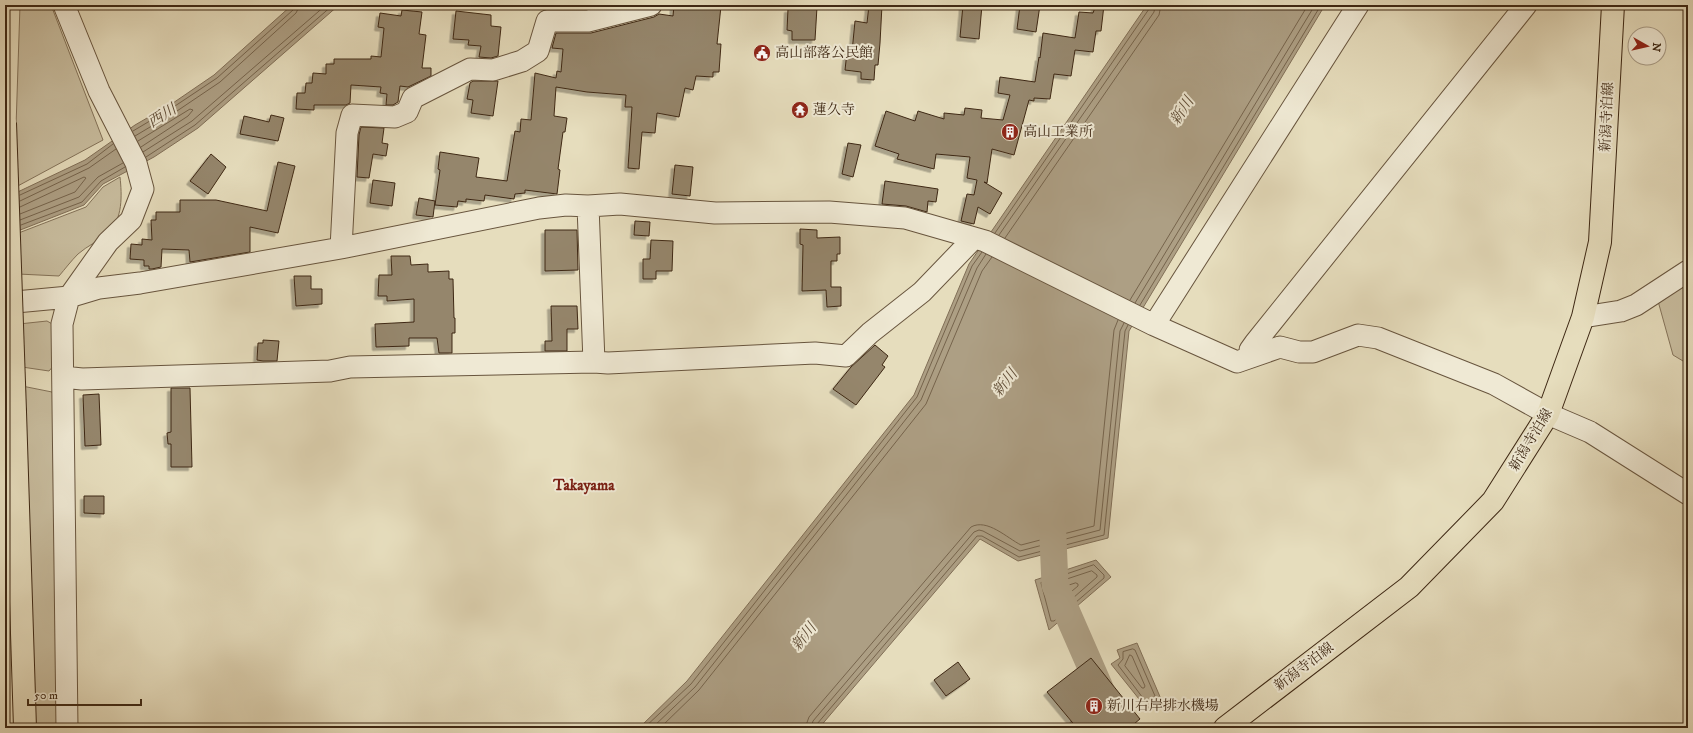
<svg xmlns="http://www.w3.org/2000/svg" width="1693" height="733" viewBox="0 0 1693 733" font-family="'IM FELL DW Pica','Noto Serif JP',serif">
	<defs>
		<filter id="shadow"><feDropShadow dx="-3.5" dy="3.5" stdDeviation="0" flood-color="#0004"/></filter>
	</defs>
	<rect width="100%" height="100%" fill="#e6ddbd"/>
	<filter id="stains"><feTurbulence type="fractalNoise" baseFrequency=".005" numOctaves="4"/><feColorMatrix values="0 0 0 0 .2 0 0 0 0 .09 0 0 0 0 .02 0 0 0 .5 -.17"/></filter>
	<radialGradient id="worn" r=".72"><stop offset=".6" stop-color="#630" stop-opacity="0"/><stop offset="1" stop-color="#630" stop-opacity=".3"/></radialGradient>
	<path fill="#c9bea0" stroke="#84735a" d="M 20,5 L 51,5 L 103,140 L 14,188 Z
		M 120,177 C 122,195 123,219 108,233 C 99,241 87,246 78,254 C 71,261 65,269 59,276 L 18,274 L 16,234 L 86,207 L 103,187 Z
		M 1688,282 L 1688,364 L 1673,355 L 1658,301 Z
		M 47,321 L 54,325 L 55,364 L 49,371 L 22,367 L 19,324 Z
		M 22,386 L 52,392 L 56,402 L 61,728 L 35,728 Z"/>
	<path fill="#ad9f84" stroke="#816f57" d="M 292,5 L 339,5 L 198,128 L 154,157 L 103,184 L 84,205 L 5,236 L 5,198 L 85,160 L 135,125 L 173,103 L 214,75 Z
		M 1147,5 L 1325,5 L 1129,331 L 1108,538 L 1018,561 L 980,539 L 819,728 L 639,728 L 687,681 L 914,395 L 969,264 Z
		M 1096,560 L 1111,577 L 1049,630 L 1035,580 Z
		M 1137,643 L 1161,699 L 1147,709 L 1111,664 L 1120,658 L 1117,650 Z"/>
	<g fill="none" stroke-linecap="round" stroke-linejoin="round">
		<path stroke="#76644c" stroke-width="1" d="M 133,131 L 175,106 L 217,78 L 293,10 L 295,5
			M 135,136 L 177,111 L 220,82 L 296,13 L 300,5
			M 138,141 L 190,109 L 193,110 L 188,116 L 141,147
			M 143,152 L 192,121 L 326,5
			M 146,157 L 195,125 L 333,5
			M 20,195 L 87,164 L 113,144
			M 20,201 L 89,168 L 116,149
			M 20,207 L 84,177 L 86,178 L 75,192 L 20,214
			M 20,220 L 79,197 L 98,177 L 123,163
			M 21,225 L 82,202 L 101,181 L 125,167
			M 995,233 L 1149,9 L 1150,5
			M 999,235 L 1154,12 L 1155,5
			M 1005,238 L 1159,15 L 1161,5
			M 1130,300 L 1308,5
			M 1135,303 L 1315,5
			M 1140,305 L 1321,5
			M 1094,565 L 1104,575 L 1104,578 L 1054,621 L 1051,621 L 1041,583 Z
			M 1092,571 L 1097,575 L 1097,577 L 1057,612 L 1054,612 L 1047,586 Z
			M 1076,583 L 1078,584 L 1078,586 L 1060,601 L 1057,601 L 1055,590 Z
			M 1133,649 L 1135,650 L 1155,696 L 1148,702 L 1146,702 L 1118,665 L 1123,659 L 1123,652 Z
			M 1130,655 L 1132,656 L 1145,686 L 1144,688 L 1142,688 L 1125,666 Z
			M 644,728 L 691,684 L 917,397 L 972,266 L 982,252
			M 652,728 L 695,687 L 921,400 L 977,268 L 986,254
			M 660,728 L 699,690 L 926,404 L 982,271 L 992,257
			M 805,728 L 809,717 L 971,527 C 987,518 1007,538 1021,545 L 1094,526 L 1114,330 L 1118,320
			M 811,728 L 813,721 L 974,532 L 979,530 L 983,531 L 1020,551 L 1100,530 L 1120,331 L 1124,323
			M 816,728 L 817,724 L 977,536 L 982,536 L 1019,557 L 1104,535 L 1125,331 L 1128,325"/>
		<path stroke="#ad9f84" stroke-width="27" d="M 1052,515 L 1055,585 L 1107,704 L 1082,728"/>
	</g>
	<path fill="#95866c" stroke="#3e2814" filter="url(#shadow)" d="M 674,5 L 721,6 L 717,44 L 721,44 L 719,72 L 713,72 L 713,77 L 696,76 L 693,90 L 685,88 L 679,117 L 657,113 L 655,133 L 642,132 L 639,169 L 628,168 L 632,107 L 625,107 L 626,95 L 587,92 L 556,87 L 554,116 L 567,118 L 565,132 L 563,132 L 558,169 L 560,170 L 557,194 L 525,190 L 525,193 L 515,194 L 514,199 L 485,195 L 484,201 L 466,199 L 466,202 L 458,201 L 457,207 L 435,205 L 440,170 L 438,169 L 440,152 L 479,158 L 476,177 L 507,181 L 515,131 L 520,132 L 521,119 L 531,120 L 535,73 L 556,78 L 557,71 L 561,72 L 563,49 L 552,48 L 556,33 L 591,33 L 654,17 L 659,14 L 673,16 Z
		M 869,5 L 882,5 L 880,43 L 878,65 L 875,65 L 874,80 L 861,79 L 861,72 L 845,70 L 847,52 L 852,52 L 855,21 L 867,23 Z
		M 963,5 L 982,5 L 979,39 L 960,37 Z
		M 1020,5 L 1040,5 L 1036,32 L 1017,29 Z
		M 1096,5 L 1104,5 L 1101,31 L 1096,31 L 1093,52 L 1075,50 L 1071,76 L 1054,74 L 1050,99 L 1034,98 L 1034,101 L 1029,100 L 1014,155 L 992,149 L 987,183 L 984,182 L 1002,193 L 990,214 L 978,207 L 974,224 L 961,221 L 967,194 L 974,195 L 977,180 L 967,178 L 970,157 L 936,154 L 934,169 L 897,159 L 899,154 L 875,146 L 886,111 L 915,121 L 918,111 L 944,119 L 944,113 L 964,115 L 965,108 L 982,110 L 981,118 L 1003,120 L 1010,95 L 998,93 L 1000,77 L 1035,82 L 1039,57 L 1040,58 L 1043,33 L 1075,38 L 1079,12 L 1093,13 Z
		M 797,6 L 817,7 L 815,40 L 792,40 L 792,31 L 787,30 L 788,9 L 797,9 Z
		M 402,10 L 422,12 L 419,34 L 426,35 L 422,68 L 431,68 L 431,76 L 408,87 L 400,86 L 398,102 L 393,105 L 386,105 L 387,94 L 380,93 L 381,87 L 351,85 L 350,103 L 346,105 L 314,105 L 314,110 L 296,109 L 297,93 L 305,93 L 306,83 L 312,83 L 313,73 L 326,74 L 326,64 L 334,64 L 334,59 L 371,59 L 371,56 L 381,57 L 384,28 L 378,27 L 380,13 L 401,16 Z
		M 456,11 L 491,15 L 491,26 L 501,27 L 498,56 L 491,58 L 479,57 L 481,46 L 468,45 L 469,40 L 453,39 Z
		M 473,81 L 498,81 L 493,116 L 471,113 L 473,100 L 467,99 L 470,83 Z
		M 271,115 L 284,118 L 278,141 L 240,134 L 244,116 L 269,122 Z
		M 361,127 L 384,128 L 382,143 L 388,144 L 386,156 L 373,154 L 369,178 L 357,177 L 359,135 Z
		M 848,143 L 861,145 L 853,177 L 842,174 Z
		M 211,154 L 226,167 L 208,194 L 190,181 Z
		M 278,162 L 295,166 L 278,233 L 250,227 L 250,252 L 190,262 L 189,250 L 162,249 L 161,267 L 152,269 L 149,269 L 149,266 L 144,266 L 144,260 L 130,259 L 131,244 L 142,245 L 142,239 L 152,240 L 151,220 L 156,220 L 156,212 L 180,212 L 180,200 L 216,200 L 267,211 Z
		M 675,165 L 693,167 L 690,196 L 672,194 Z
		M 373,180 L 395,183 L 392,206 L 370,203 Z
		M 885,181 L 938,189 L 936,202 L 928,201 L 927,212 L 906,206 L 882,204 Z
		M 419,198 L 435,201 L 433,217 L 416,215 Z
		M 635,221 L 650,222 L 649,236 L 634,235 Z
		M 800,229 L 817,230 L 817,238 L 840,237 L 840,254 L 837,254 L 837,261 L 831,261 L 831,287 L 841,287 L 841,306 L 827,307 L 826,290 L 802,291 L 803,245 L 800,244 Z
		M 545,230 L 577,230 L 578,270 L 545,271 Z
		M 651,240 L 673,241 L 672,271 L 656,271 L 656,279 L 643,279 L 643,259 L 650,259 Z
		M 391,256 L 410,256 L 411,265 L 428,264 L 428,272 L 449,271 L 449,279 L 453,279 L 454,318 L 455,318 L 455,333 L 452,333 L 452,353 L 439,353 L 437,338 L 409,338 L 409,346 L 376,347 L 375,324 L 414,322 L 414,299 L 387,301 L 387,296 L 378,296 L 379,275 L 392,275 Z
		M 294,276 L 311,276 L 311,289 L 322,289 L 322,304 L 296,306 Z
		M 551,306 L 577,306 L 578,329 L 567,329 L 567,351 L 545,351 L 545,341 L 552,341 Z
		M 263,340 L 279,341 L 277,361 L 263,361 L 257,360 L 258,343 L 263,343 Z
		M 875,345 L 888,356 L 882,365 L 885,367 L 856,405 L 833,389 L 851,367 Z
		M 171,388 L 190,388 L 192,467 L 171,467 L 171,444 L 168,444 L 167,433 L 171,432 Z
		M 99,394 L 101,445 L 85,446 L 83,395 Z
		M 84,496 L 104,496 L 104,514 L 84,513 Z
		M 1091,658 L 1140,719 L 1129,728 L 1077,728 L 1047,692 Z
		M 958,662 L 970,679 L 946,696 L 934,680 Z"/>
	<g fill="none" stroke-linecap="round" stroke-linejoin="round">
		<defs>
			<path id="minor" d="M 64,5 L 99,91 L 136,163 L 143,189 L 131,220 L 108,242 L 69,297 L 62,324 L 67,728
				M 588,206 L 594,362
				M 341,248 L 347,133 L 352,115 L 395,117 L 407,112 L 413,98 L 470,69 L 493,70 L 522,61 L 538,51 L 547,21 L 588,21 L 651,5
				M 5,303 L 69,297 L 99,288 L 140,283 L 341,248 L 539,208 L 566,205 L 588,206 L 620,204 L 715,213 L 829,212 L 905,218 L 985,241 L 1154,325 L 1237,362 L 1280,347 L 1299,352 L 1313,352 L 1358,335 L 1378,338 L 1494,384 L 1548,414 L 1590,432 L 1688,494
				M 1583,317 L 1621,311 L 1636,305 L 1688,271
				M 1154,325 L 1358,5
				M 1250,357 L 1250,350 L 1255,343 L 1526,5
				M 63,377 L 82,379 L 330,371 L 350,367 L 594,362 L 608,363 L 815,353 L 846,356 L 870,333 L 922,292 L 974,238"/>
			<path id="major" d="M 1225,728 L 1409,587 L 1493,501 L 1548,414 L 1583,317 L 1600,242 L 1613,5"/>
			<path id="highway" d="M 15,412 L 25,728"/>
		</defs>
		<use href="#minor" stroke="#68553e" stroke-width="23"/>
		<use href="#major" stroke="#3e2814" stroke-width="24"/>
		<use href="#highway" stroke="#3e2814" stroke-width="24"/>
		<use href="#minor" stroke="#efe9d4" stroke-width="21"/>
		<use href="#major" stroke="#e6ddbd" stroke-width="22"/>
		<use href="#highway" stroke="#e6ddbd" stroke-width="22"/>
		<defs>
			<path id="highway-bridge" d="M 5,123 L 15,412"/>
		</defs>
		<use href="#highway-bridge" stroke="#3e2814" stroke-width="24" stroke-linecap="butt"/>
		<use href="#highway-bridge" stroke="#e6ddbd" stroke-width="22"/>
	</g>
	<defs>
		<symbol id="civic-disc" viewBox="-11 -11 22 22"><circle r="9.5" fill="#8f2418" stroke="#efe9d4"/><path d="M-.6-6.5H3V-4.5H.6V-3L4-1V1h2V6H-6V1h2V-1L-.6-3ZM-1.2 2.5V6h2.4V2.5Z" fill="#fff"/></symbol>
		<symbol id="temple-disc" viewBox="-11 -11 22 22"><circle r="9.5" fill="#8f2418" stroke="#efe9d4"/><path d="M0-6L5-2H3V0L6.5 2.5H4V6H1.5V3h-3V6H-4V2.5H-6.5L-3 0V-2H-5Z" fill="#fff"/></symbol>
		<symbol id="building-disc" viewBox="-11 -11 22 22"><circle r="9.5" fill="#8f2418" stroke="#efe9d4"/><path d="M-4-6H4V6H1V3H-1V6H-4ZM-2.5-4.3h1.7v1.8h-1.7ZM.8-4.3h1.7v1.8H.8ZM-2.5-1h1.7V.8h-1.7ZM.8-1h1.7V.8H.8Z" fill="#fff"/></symbol>
	</defs>
	<g fill-rule="evenodd">
		<use href="#civic-disc" x="752" y="43" width="20" height="20"/>
		<use href="#temple-disc" x="790" y="100" width="20" height="20"/>
		<use href="#building-disc" x="1000" y="122" width="20" height="20"/>
		<use href="#building-disc" x="1084" y="696" width="20" height="20"/>
	</g>
	<g text-anchor="middle" dominant-baseline="central" stroke-width="4" stroke-linejoin="round" paint-order="stroke">
		<g font-size="14" fill="#3e2814" stroke="#efe9d4" text-anchor="start">
			<text x="775" y="53">高山部落公民館</text>
			<text x="813" y="110">蓮久寺</text>
			<text x="1023" y="132">高山工業所</text>
			<text x="1107" y="706">新川右岸排水機場</text>
		</g>
		<g font-size="14" fill="#3e2814" stroke="#efe9d4">
			<text transform="translate(1607 117) rotate(-87)">新潟寺泊線</text>
			<text transform="translate(1531 440) rotate(-59)">新潟寺泊線</text>
			<text transform="translate(1304 667) rotate(-37)">新潟寺泊線</text>
		</g>
		<g font-size="15" font-style="italic" fill="#5f4c36" stroke="#efe9d4">
			<text transform="translate(1182 111) rotate(-57)">新川</text>
			<text transform="translate(162 116) rotate(-32)">西川</text>
			<text transform="translate(1005 383) rotate(-52)">新川</text>
			<text transform="translate(804 637) rotate(-52)">新川</text>
		</g>
		<g font-size="15" font-weight="bold" fill="#7a1f14" stroke="#efe9d4">
			<text x="584" y="485">Takayama</text>
		</g>
	</g>
	<rect width="1693" height="733" fill="none" stroke="#e6ddbd" stroke-width="20"/>
	<rect x="6" y="6" width="1681" height="721" fill="none" stroke="#3e2814" stroke-width="2"/>
	<rect x="10" y="10" width="1673" height="713" fill="none" stroke="#3e2814"/>
	<g transform="translate(1647 46) rotate(98)"><circle r="19" fill="#efe9d4" stroke="#a89c87"/>
	<path d="M0-3L7 15L0 10L-7 15Z" fill="#8f2418"/>
	<text y="-6" font-size="11" font-weight="bold" text-anchor="middle" fill="#3e2814">N</text>
	</g>
	<path d="M28 699v6h113v-6" fill="none" stroke="#3e2814" stroke-width="2"/>
	<text x="34" y="699" font-size="12" fill="#3e2814" stroke="#efe9d4" stroke-width="3" paint-order="stroke">50 m</text>
	<rect width="100%" height="100%" filter="url(#stains)"/>
	<rect width="100%" height="100%" fill="url(#worn)"/>
</svg>
